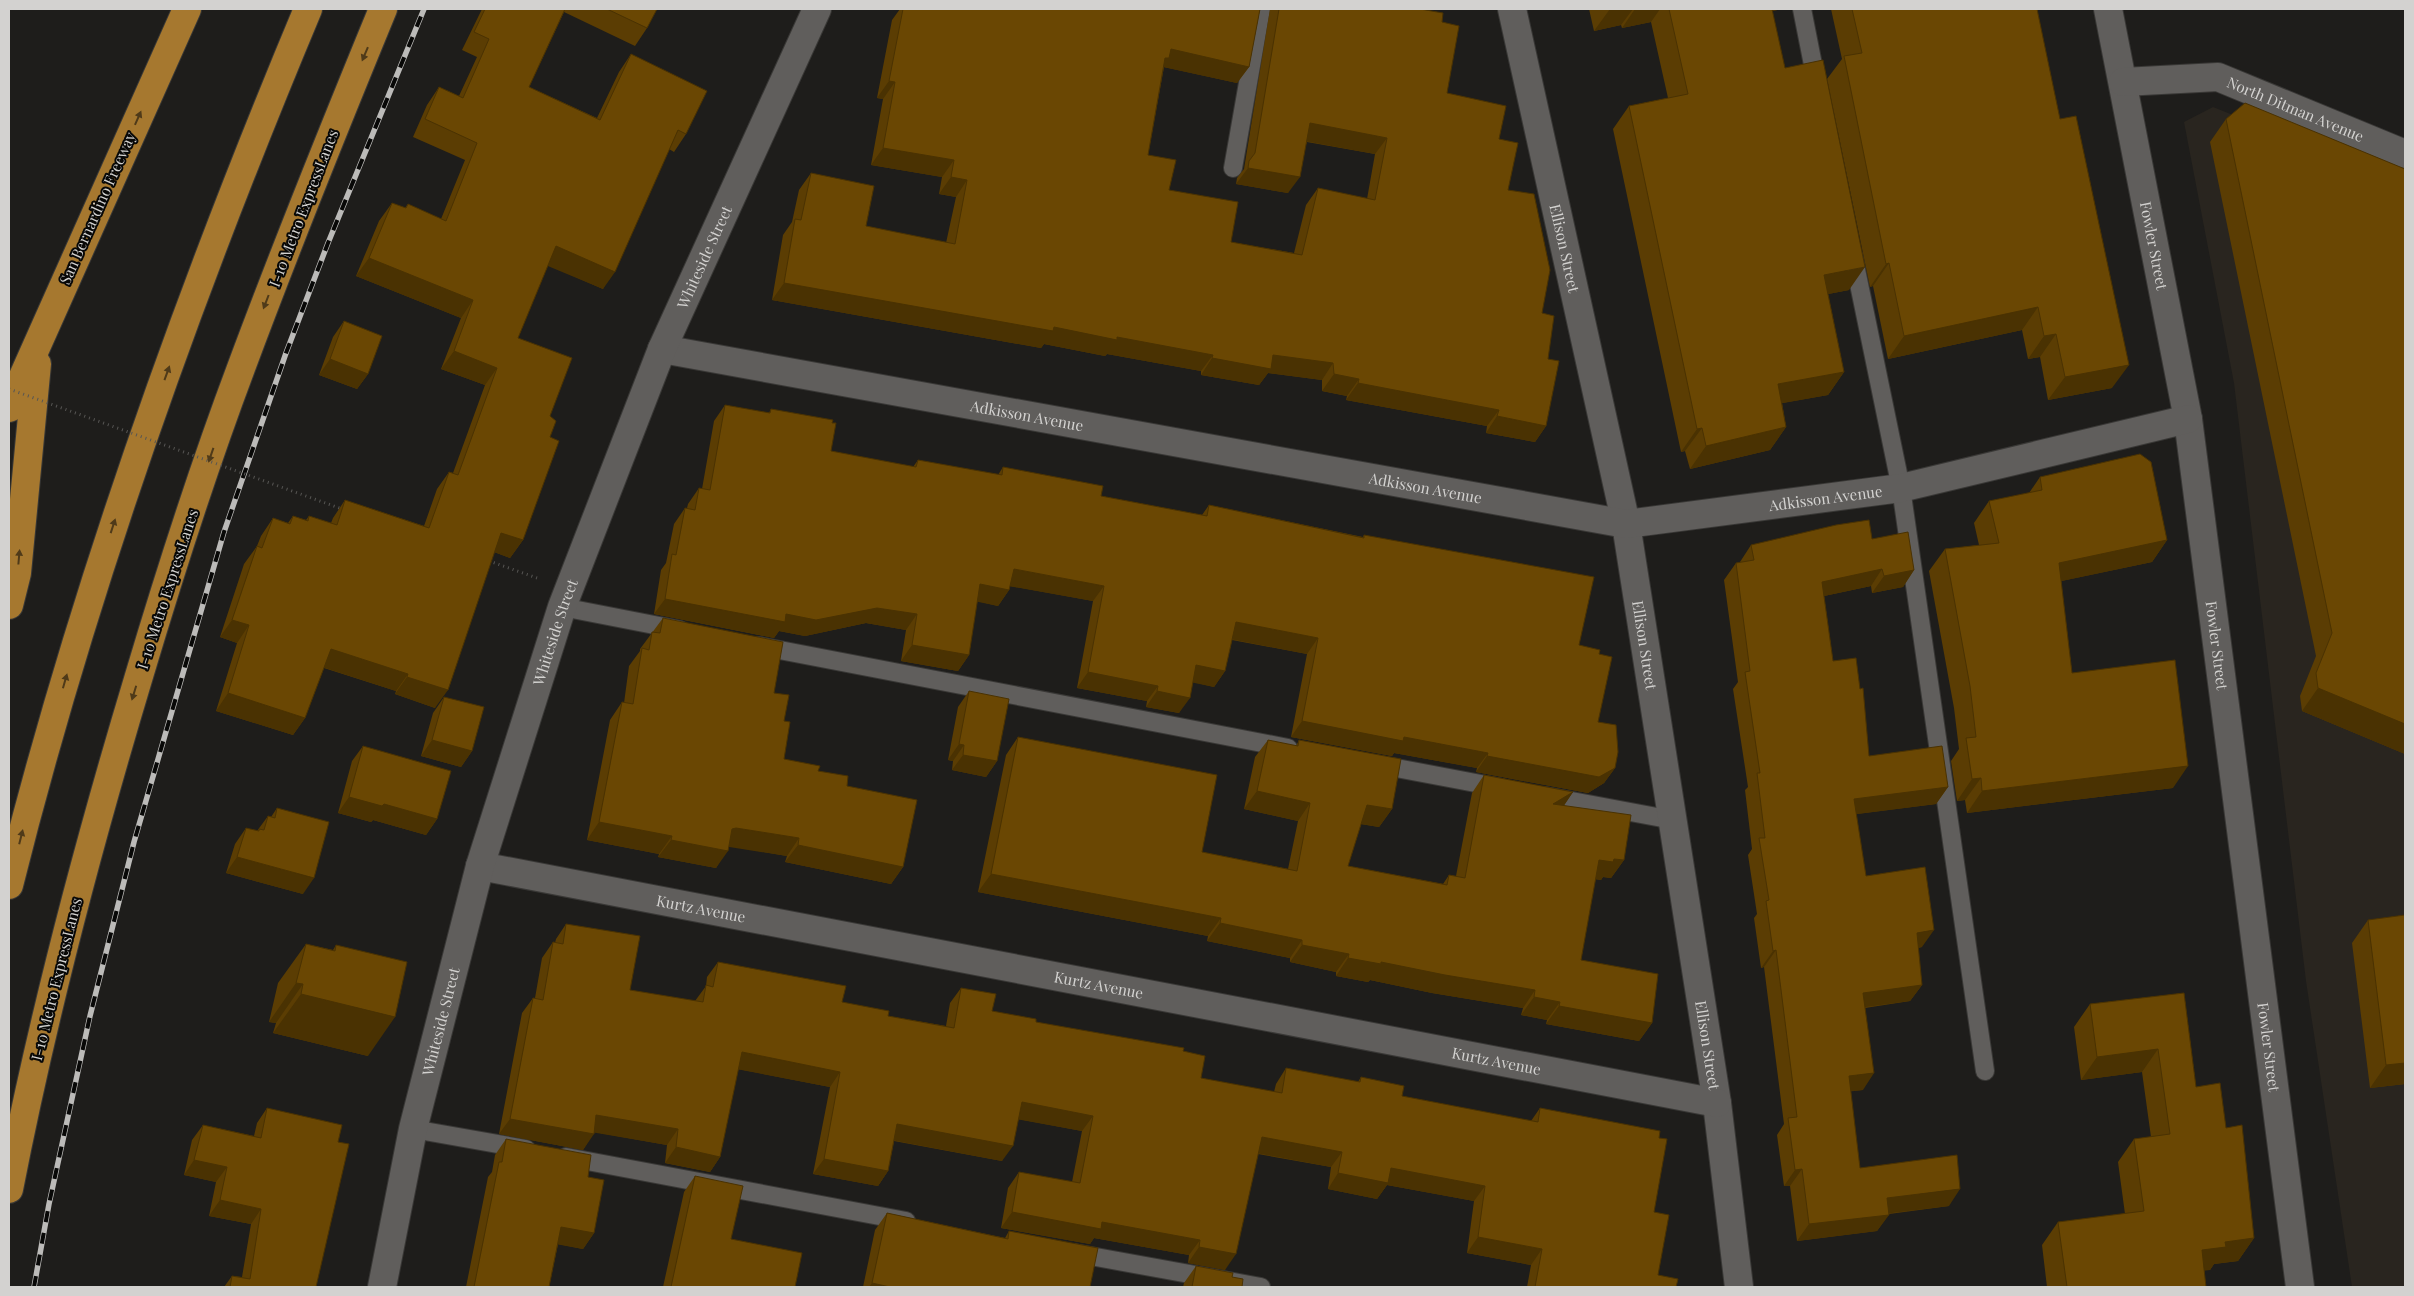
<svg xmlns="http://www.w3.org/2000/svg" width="2414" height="1296" viewBox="0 0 2414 1296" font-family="'Playfair Display',serif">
	<rect width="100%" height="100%" fill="#1e1d1b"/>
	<path fill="#29251f" d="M 2213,107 L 2405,184 L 2405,1287 L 2352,1287 L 2306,981 L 2234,383 L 2184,122 Z"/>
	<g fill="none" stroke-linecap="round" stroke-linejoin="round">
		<defs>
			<path id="service" d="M 1802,9 L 1817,85
				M 1233,168 L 1261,9
				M 1853,255 L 1901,488 L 1985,1071
				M 562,607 L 680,630
				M 759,646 L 1288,748
				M 1375,764 L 1502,788
				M 1545,796 L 1673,820
				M 413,1129 L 526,1149
				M 566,1157 L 906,1221
				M 1074,1253 L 1261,1287"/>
			<g id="minor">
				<path id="s1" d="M 1512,9 L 1626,524 L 1717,1103 L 1739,1287"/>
				<path id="s2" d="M 2108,9 L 2188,419 L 2300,1287"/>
				<path id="s3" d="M 2123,82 L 2218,77 L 2405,154"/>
				<path id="s4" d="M 662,349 L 1626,524 L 1901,488 L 2188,419"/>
				<path id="s5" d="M 480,866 L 1717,1103"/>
			</g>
			<g id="tertiary">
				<path id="s6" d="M 382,1287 L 413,1129 L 480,866 L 562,607 L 662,349 L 817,9"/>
			</g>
			<path id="motorway" d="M 9,408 L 187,9
				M 9,605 L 17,573 L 37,364
				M 9,885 C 84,585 189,293 308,9
				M 9,1189 C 43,1015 88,845 139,676 C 170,572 203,469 241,368 C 286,247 334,128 383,9"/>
		</defs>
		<use href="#service" stroke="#393836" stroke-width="20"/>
		<use href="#minor" stroke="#393836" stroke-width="30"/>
		<use href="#tertiary" stroke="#393836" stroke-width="30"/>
		<use href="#motorway" stroke="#393836" stroke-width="30"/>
		<path stroke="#575654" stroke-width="3" stroke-dasharray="1 4" stroke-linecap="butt" d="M 489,561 L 537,578"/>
		<use href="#service" stroke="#605e5c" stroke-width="18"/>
		<use href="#minor" stroke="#605e5c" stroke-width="28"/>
		<use href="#tertiary" stroke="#605e5c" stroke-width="28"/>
		<use href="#motorway" stroke="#a6782f" stroke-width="28"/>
		<defs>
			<path id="rail" d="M 34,1287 L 49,1204 L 90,1016 L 134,842 L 224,532 L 286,353 L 328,243 L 424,9"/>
		</defs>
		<use href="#rail" stroke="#bcbbb9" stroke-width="5.5"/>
		<use href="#rail" stroke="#080807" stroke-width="4" stroke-dasharray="11" stroke-linecap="butt"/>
		<path stroke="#575654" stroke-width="3" stroke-dasharray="1 4" stroke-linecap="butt" d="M 9,389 L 342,509"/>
	</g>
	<path fill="#5b3d03" d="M 482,9 L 657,9 L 647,28 L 635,46 L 564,12 L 529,87 L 597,118 L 619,72 L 631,54 L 686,134 L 674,152 L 669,149 L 603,289 L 548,265 L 518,338 L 550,416 L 550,437 L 523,540 L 510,558 L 494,552 L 435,708 L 395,694 L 396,691 L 324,668 L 305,718 L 293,735 L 216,711 L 237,643 L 220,637 L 244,564 L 257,546 L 261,536 L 273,518 L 288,523 L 293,516 L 306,520 L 309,516 L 331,523 L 333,518 L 345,500 L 424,526 L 437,489 L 449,472 L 453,473 L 485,385 L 441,369 L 461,318 L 356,276 L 379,221 L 392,203 L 405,208 L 408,204 L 441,219 L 465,160 L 413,137 L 427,105 L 439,87 L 459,96 L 477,57 L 462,50 Z
		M 900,9 L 1260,9 L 1249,67 L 1237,83 L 1164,67 L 1148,155 L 1169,190 L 1231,242 L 1294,253 L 1306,205 L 1318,188 L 1367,199 L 1375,154 L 1307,142 L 1288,193 L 1236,184 L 1237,178 L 1244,169 L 1270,9 L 1420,9 L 1442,22 L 1447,93 L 1499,139 L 1508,190 L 1542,313 L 1548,359 L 1546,426 L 1535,442 L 1486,433 L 1487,426 L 1346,400 L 1347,396 L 1322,391 L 1322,380 L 1268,373 L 1259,385 L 1201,375 L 1201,371 L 1107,354 L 1105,356 L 1044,344 L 1041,348 L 772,300 L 783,235 L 792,222 L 799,190 L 811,173 L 866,226 L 946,243 L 956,197 L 939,194 L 942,177 L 871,165 L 883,99 L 877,98 L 892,20 Z
		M 1589,9 L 1782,9 L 1772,11 L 1785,68 L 1849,290 L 1828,294 L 1844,372 L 1828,395 L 1782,403 L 1786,427 L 1770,450 L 1690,469 L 1685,451 L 1681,452 L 1613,129 L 1629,106 L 1668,98 L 1651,22 L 1622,28 L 1621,25 L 1594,31 Z
		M 1831,9 L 2037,9 L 2112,388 L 2048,400 L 2040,357 L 2028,359 L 2022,330 L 1888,359 L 1873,286 L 1870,287 L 1827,79 L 1842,59 Z
		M 2226,119 L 2405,754 L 2302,711 L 2300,696 L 2316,656 L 2210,142 Z
		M 344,321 L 368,374 L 357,389 L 319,375 L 333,337 Z
		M 725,405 L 769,413 L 771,409 L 831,451 L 913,467 L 918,460 L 998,475 L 1003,467 L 1101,496 L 1202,515 L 1209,505 L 1363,537 L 1364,535 L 1579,645 L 1599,654 L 1598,722 L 1615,768 L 1604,783 L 1588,793 L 1476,772 L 1477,768 L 1394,753 L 1392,756 L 1291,737 L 1307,654 L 1232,640 L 1225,671 L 1214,687 L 1193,682 L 1179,713 L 1146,707 L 1147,701 L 1077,688 L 1093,601 L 1010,586 L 1009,590 L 998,606 L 977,601 L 969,655 L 958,671 L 901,661 L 906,630 L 866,623 L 805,636 L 779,631 L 774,638 L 654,614 L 661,570 L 666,563 L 674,524 L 685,508 L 687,508 L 688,504 L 699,488 L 702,489 L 714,421 Z
		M 2040,477 L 2167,540 L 2152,562 L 2061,581 L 2072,673 L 2173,788 L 1967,813 L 1965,800 L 1957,801 L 1951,761 L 1959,749 L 1954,708 L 1929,571 L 1945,549 L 1979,545 L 1974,523 L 1989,501 L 2029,493 Z
		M 1872,539 L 1914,570 L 1903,587 L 1872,593 L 1871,586 L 1824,596 L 1833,661 L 1869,756 L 1948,787 L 1936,804 L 1856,814 L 1866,876 L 1922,947 L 1918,948 L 1922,985 L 1910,1001 L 1865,1008 L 1863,1090 L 1850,1091 L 1860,1168 L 1949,1206 L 1889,1214 L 1877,1231 L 1797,1241 L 1790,1186 L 1784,1186 L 1777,1135 L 1784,1124 L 1764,967 L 1761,968 L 1754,918 L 1757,914 L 1748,855 L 1752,849 L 1745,790 L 1748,787 L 1733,689 L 1738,682 L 1724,580 L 1736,563 L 1740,563 L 1740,562 L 1751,545 Z
		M 663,618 L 774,693 L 784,721 L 784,759 L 818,771 L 847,786 L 903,867 L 891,884 L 785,862 L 787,856 L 729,846 L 716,868 L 658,857 L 659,854 L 587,840 L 610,720 L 622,702 L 624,703 L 629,666 L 640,651 L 640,649 Z
		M 969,691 L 997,761 L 986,777 L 952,770 L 953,761 L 948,760 L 958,707 Z
		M 444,697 L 472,751 L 461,767 L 421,756 L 433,713 Z
		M 1018,737 L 1202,852 L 1288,869 L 1298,821 L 1244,809 L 1255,757 L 1268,740 L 1296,746 L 1299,740 L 1392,809 L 1379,827 L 1361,824 L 1348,866 L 1443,884 L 1449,875 L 1456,876 L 1472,793 L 1484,775 L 1573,792 L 1564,805 L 1624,860 L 1611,878 L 1603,877 L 1601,880 L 1595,879 L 1581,960 L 1652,1023 L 1639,1041 L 1546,1024 L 1547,1020 L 1521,1015 L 1523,1008 L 1432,993 L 1370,980 L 1368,982 L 1336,976 L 1336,972 L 1290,962 L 1290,958 L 1207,941 L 1208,936 L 978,892 L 1006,755 Z
		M 363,746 L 437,819 L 426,835 L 373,820 L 371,822 L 338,813 L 352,761 Z
		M 277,808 L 303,894 L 226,873 L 235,844 L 246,828 L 257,831 L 268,816 L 271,817 Z
		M 2405,915 L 2405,1084 L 2370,1088 L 2352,943 L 2368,920 Z
		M 566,924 L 630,990 L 695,1001 L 706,986 L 707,977 L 718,962 L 842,1002 L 888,1016 L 946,1026 L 950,1003 L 961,988 L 992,1011 L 1036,1022 L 1183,1051 L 1201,1078 L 1274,1092 L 1276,1084 L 1286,1068 L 1358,1082 L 1361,1077 L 1402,1096 L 1531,1121 L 1540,1108 L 1659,1138 L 1654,1212 L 1658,1275 L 1676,1287 L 1527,1287 L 1531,1265 L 1467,1253 L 1474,1201 L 1387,1185 L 1377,1199 L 1328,1189 L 1331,1167 L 1258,1154 L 1225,1270 L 1188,1263 L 1189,1255 L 1094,1238 L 1090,1244 L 1001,1228 L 1008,1188 L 1019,1172 L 1072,1182 L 1082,1131 L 1018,1119 L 1002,1161 L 894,1141 L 888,1171 L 878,1186 L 813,1174 L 830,1087 L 738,1069 L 720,1157 L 710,1172 L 665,1163 L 667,1145 L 594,1132 L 583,1150 L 499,1134 L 522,1013 L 533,998 L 535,998 L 542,958 L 553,942 L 555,943 L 556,939 Z
		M 306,944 L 333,950 L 336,945 L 368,1056 L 273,1033 L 276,1023 L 269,1022 L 278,983 Z
		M 2184,993 L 2196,1087 L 2226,1128 L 2254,1238 L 2238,1261 L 2214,1264 L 2210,1270 L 2204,1270 L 2206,1287 L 2047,1287 L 2042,1245 L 2058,1222 L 2125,1214 L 2118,1162 L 2134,1139 L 2151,1137 L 2142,1072 L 2081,1080 L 2074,1027 L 2090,1004 Z
		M 267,1108 L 338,1142 L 316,1287 L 224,1287 L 232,1276 L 242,1277 L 251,1224 L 209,1216 L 216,1182 L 184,1175 L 192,1140 L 203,1125 L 254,1136 L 257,1123 Z
		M 506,1139 L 588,1177 L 594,1233 L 583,1249 L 558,1244 L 549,1287 L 466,1287 L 488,1177 L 492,1172 L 495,1155 Z
		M 695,1176 L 731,1239 L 795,1287 L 663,1287 L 684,1192 Z
		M 887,1213 L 1005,1238 L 1009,1231 L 1090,1287 L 863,1287 L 875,1230 Z
		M 1196,1266 L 1232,1277 L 1242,1287 L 1183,1287 L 1184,1283 Z"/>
	<path fill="#4a3202" d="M 1610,9 L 1633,9 L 1621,25 L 1594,31 Z
		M 1635,9 L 1660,9 L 1651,22 L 1622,28 Z
		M 1757,9 L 1782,9 L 1752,15 Z
		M 1171,49 L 1249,67 L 1237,83 L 1163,67 L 1153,74 Z
		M 889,81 L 895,82 L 883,99 L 877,98 Z
		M 1310,123 L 1387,138 L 1375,154 L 1299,140 Z
		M 883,148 L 954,160 L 942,177 L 871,165 Z
		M 1248,168 L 1300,177 L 1288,193 L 1236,184 Z
		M 951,177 L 967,180 L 956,197 L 939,194 Z
		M 556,246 L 615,272 L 603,289 L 543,264 Z
		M 369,258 L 473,300 L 461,318 L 356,276 Z
		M 1889,263 L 1873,286 L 1870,287 L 1886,264 Z
		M 1865,267 L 1849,290 L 1808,298 L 1824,275 Z
		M 784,283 L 1117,337 L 1213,355 L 1201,371 L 1107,354 L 1105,356 L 1044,344 L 1041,348 L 772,300 Z
		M 2038,307 L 2022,330 L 1888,359 L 1904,336 Z
		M 2056,334 L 2040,357 L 2028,359 L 2044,336 Z
		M 454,351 L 497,368 L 485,385 L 441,369 Z
		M 1273,355 L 1333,363 L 1322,380 L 1268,373 L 1259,385 L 1201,375 L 1212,358 Z
		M 330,359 L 368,374 L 357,389 L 319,375 Z
		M 2129,365 L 2112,388 L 2048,400 L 2065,377 Z
		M 1844,372 L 1828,395 L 1762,407 L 1778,384 Z
		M 1334,374 L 1359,379 L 1347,396 L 1322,391 Z
		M 1358,383 L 1499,410 L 1487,426 L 1346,400 Z
		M 1497,416 L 1546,426 L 1535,442 L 1486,433 Z
		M 1786,427 L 1770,450 L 1690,469 L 1706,446 Z
		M 1702,428 L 1685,451 L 1681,452 L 1697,429 Z
		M 501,533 L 523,540 L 510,558 L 489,550 Z
		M 2167,540 L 2152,562 L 2043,585 L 2059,563 Z
		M 1014,569 L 1104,586 L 1093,601 L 1003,585 Z
		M 1882,569 L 1871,586 L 1810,599 L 1822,582 Z
		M 1914,570 L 1903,587 L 1872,593 L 1884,576 Z
		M 980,584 L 1009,590 L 998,606 L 969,600 Z
		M 665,599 L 786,614 L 877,608 L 917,614 L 906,630 L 866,623 L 805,636 L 779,631 L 774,638 L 654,614 Z
		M 232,620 L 249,625 L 237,643 L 220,637 Z
		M 1236,622 L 1318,638 L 1307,654 L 1225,638 Z
		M 912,645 L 969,655 L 958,671 L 901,661 Z
		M 331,649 L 408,674 L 396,691 L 319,666 Z
		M 1196,665 L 1225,671 L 1214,687 L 1185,681 Z
		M 1088,672 L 1158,686 L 1147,701 L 1077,688 Z
		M 407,677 L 448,690 L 435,708 L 395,694 Z
		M 2318,688 L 2405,724 L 2405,754 L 2302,711 Z
		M 1157,691 L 1190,698 L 1179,713 L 1146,707 Z
		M 228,693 L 305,718 L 293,735 L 216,711 Z
		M 1302,721 L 1404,737 L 1488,753 L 1477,768 L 1394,753 L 1392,756 L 1291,737 Z
		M 432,740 L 472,751 L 461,767 L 421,756 Z
		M 959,744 L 964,745 L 953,761 L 948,760 Z
		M 963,755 L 997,761 L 986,777 L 952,770 Z
		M 1487,756 L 1615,768 L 1604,783 L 1588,793 L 1476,772 Z
		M 2188,766 L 2173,788 L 1967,813 L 1982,791 Z
		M 1981,778 L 1965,800 L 1957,801 L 1972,779 Z
		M 1948,787 L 1936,804 L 1842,816 L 1854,799 Z
		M 1257,791 L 1310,803 L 1298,821 L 1244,809 Z
		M 1573,792 L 1561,810 L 1553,804 Z
		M 349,797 L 384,804 L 437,819 L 426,835 L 373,820 L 371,822 L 338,813 Z
		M 1367,805 L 1392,809 L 1379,827 L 1354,823 Z
		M 599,822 L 672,836 L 659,854 L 587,840 Z
		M 736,828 L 799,838 L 787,856 L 723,846 L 732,829 Z
		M 671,840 L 728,851 L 716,868 L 658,857 Z
		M 798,845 L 903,867 L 891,884 L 785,862 Z
		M 237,857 L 314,878 L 303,894 L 226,873 Z
		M 1614,859 L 1624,860 L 1611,878 L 1603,877 L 1601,880 L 1586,878 L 1599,860 Z
		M 991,874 L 1221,918 L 1208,936 L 978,892 Z
		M 1220,923 L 1302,940 L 1290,958 L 1207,941 Z
		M 1934,930 L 1922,947 L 1905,950 L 1917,933 Z
		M 1302,945 L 1349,954 L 1336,972 L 1290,962 Z
		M 1776,950 L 1764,967 L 1761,968 L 1773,951 Z
		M 1348,958 L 1381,962 L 1535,990 L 1523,1008 L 1432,993 L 1370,980 L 1368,982 L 1336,976 Z
		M 296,983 L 303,984 L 276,1023 L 269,1022 Z
		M 1922,985 L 1910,1001 L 1851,1009 L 1863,993 Z
		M 301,994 L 395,1017 L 368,1056 L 273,1033 Z
		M 1534,997 L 1560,1002 L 1547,1020 L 1521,1015 Z
		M 1559,1006 L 1652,1023 L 1639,1041 L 1546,1024 Z
		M 2158,1049 L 2142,1072 L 2081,1080 L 2097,1057 Z
		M 742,1052 L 840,1072 L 830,1087 L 731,1068 Z
		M 2405,1063 L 2405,1084 L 2370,1088 L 2386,1065 Z
		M 1874,1073 L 1863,1090 L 1837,1093 L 1849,1076 Z
		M 1022,1102 L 1093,1116 L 1082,1131 L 1011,1118 Z
		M 596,1115 L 678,1129 L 667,1145 L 585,1131 Z
		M 510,1119 L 594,1134 L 583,1150 L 499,1134 Z
		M 897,1124 L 1013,1146 L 1002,1161 L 886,1139 Z
		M 1262,1137 L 1342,1152 L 1331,1167 L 1251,1152 Z
		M 676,1147 L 720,1157 L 710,1172 L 665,1163 Z
		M 824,1159 L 888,1171 L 878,1186 L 813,1174 Z
		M 194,1160 L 227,1167 L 216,1182 L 184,1175 Z
		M 1391,1168 L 1485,1186 L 1474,1201 L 1387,1185 L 1377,1199 L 1328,1189 L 1338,1173 Z
		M 1802,1169 L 1790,1186 L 1784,1186 L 1795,1170 Z
		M 1960,1189 L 1949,1206 L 1875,1215 L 1887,1198 Z
		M 220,1200 L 261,1209 L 251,1224 L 209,1216 Z
		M 1012,1212 L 1102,1222 L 1200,1240 L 1189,1255 L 1094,1238 L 1090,1244 L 1001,1228 Z
		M 1889,1215 L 1877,1231 L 1797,1241 L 1809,1224 Z
		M 561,1227 L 594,1233 L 583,1249 L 550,1243 Z
		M 1478,1237 L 1542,1249 L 1531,1265 L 1467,1253 Z
		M 2254,1238 L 2238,1261 L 2214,1264 L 2210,1270 L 2186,1273 L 2202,1250 L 2225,1242 Z
		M 1199,1247 L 1236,1254 L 1225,1270 L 1188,1263 Z
		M 872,1283 L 890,1287 L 869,1287 Z"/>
	<path fill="#6a4703" stroke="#4a3202" d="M 485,9 L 565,9 L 529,87 L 600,120 L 631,54 L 707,91 L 686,134 L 678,130 L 615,272 L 556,246 L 518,338 L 572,358 L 550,416 L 556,421 L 550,437 L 559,441 L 523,540 L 501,533 L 448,690 L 407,677 L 408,674 L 331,649 L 305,718 L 228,693 L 249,625 L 232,620 L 257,546 L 262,548 L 273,518 L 290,524 L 293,516 L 308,521 L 309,516 L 337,525 L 345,500 L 429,528 L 449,472 L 458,475 L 497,368 L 454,351 L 473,300 L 369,258 L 392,203 L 406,208 L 408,204 L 446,221 L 477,143 L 425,119 L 439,87 L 463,98 L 489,39 L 474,32 Z
		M 607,9 L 657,9 L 647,28 Z
		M 903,9 L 1260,9 L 1249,67 L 1171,49 L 1169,58 L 1165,58 L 1148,155 L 1176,160 L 1169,190 L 1238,202 L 1231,242 L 1302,255 L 1318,188 L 1375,200 L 1387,138 L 1310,123 L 1300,177 L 1248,168 L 1249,161 L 1255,153 L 1279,9 L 1420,9 L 1443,13 L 1442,22 L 1459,26 L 1447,93 L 1506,106 L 1499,139 L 1518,143 L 1508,190 L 1534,194 L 1550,270 L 1542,313 L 1554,316 L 1548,359 L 1559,361 L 1546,426 L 1497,416 L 1499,410 L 1358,383 L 1359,379 L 1334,374 L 1333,363 L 1273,355 L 1271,369 L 1212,358 L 1213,355 L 1117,337 L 1117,340 L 1054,327 L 1053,331 L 784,283 L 795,219 L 801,220 L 811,173 L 874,186 L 866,226 L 955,244 L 967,180 L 951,177 L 954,160 L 883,148 L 895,82 L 889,81 Z
		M 1669,9 L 1772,9 L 1785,68 L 1823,60 L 1865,267 L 1824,275 L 1844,372 L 1778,384 L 1786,427 L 1706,446 L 1702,428 L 1697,429 L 1629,106 L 1688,94 Z
		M 1852,9 L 2037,9 L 2060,119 L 2076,116 L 2129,365 L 2065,377 L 2056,334 L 2044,336 L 2038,307 L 1904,336 L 1889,263 L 1886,264 L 1844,56 L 1862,53 Z
		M 2245,103 L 2405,169 L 2405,724 L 2318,688 L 2316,673 L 2332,633 L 2226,119 Z
		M 344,321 L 382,336 L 368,374 L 330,359 Z
		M 725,405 L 770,413 L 771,409 L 833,420 L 832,423 L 836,423 L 831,451 L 916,467 L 918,460 L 1002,475 L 1003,467 L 1103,486 L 1101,496 L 1207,516 L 1209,505 L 1364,538 L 1364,535 L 1594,577 L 1579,645 L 1600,650 L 1599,654 L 1612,657 L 1598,722 L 1616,725 L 1618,752 L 1615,768 L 1599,777 L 1487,756 L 1488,753 L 1404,737 L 1403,741 L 1302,721 L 1318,638 L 1236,622 L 1225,671 L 1196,665 L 1190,698 L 1157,691 L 1158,686 L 1088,672 L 1104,586 L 1014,569 L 1009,590 L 980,584 L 969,655 L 912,645 L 917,614 L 877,608 L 816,620 L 786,614 L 785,622 L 665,599 L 672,554 L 676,555 L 685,508 L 695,510 L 699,488 L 710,490 Z
		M 2140,454 L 2151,462 L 2167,540 L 2059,563 L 2072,673 L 2175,660 L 2188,766 L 1982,791 L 1981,778 L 1972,779 L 1966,738 L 1976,737 L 1970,686 L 1945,549 L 1999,543 L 1989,501 L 2042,490 L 2040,477 Z
		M 1869,520 L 1872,539 L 1908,532 L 1914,570 L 1884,576 L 1882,569 L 1822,582 L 1833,661 L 1856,658 L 1860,689 L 1863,688 L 1869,756 L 1942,746 L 1948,787 L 1854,799 L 1866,876 L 1925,867 L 1934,930 L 1917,933 L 1922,985 L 1863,993 L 1874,1073 L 1849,1076 L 1860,1168 L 1957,1155 L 1960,1189 L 1887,1198 L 1889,1215 L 1809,1224 L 1802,1169 L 1795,1170 L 1788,1118 L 1797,1117 L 1776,950 L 1773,951 L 1766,901 L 1769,900 L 1759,838 L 1765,838 L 1757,773 L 1760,773 L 1745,672 L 1750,671 L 1736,563 L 1754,560 L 1751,545 L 1836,525 Z
		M 663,618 L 783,642 L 774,693 L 789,695 L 784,721 L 790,722 L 784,759 L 820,766 L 818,771 L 848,776 L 847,786 L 917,800 L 903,867 L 798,845 L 799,838 L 736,828 L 732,829 L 728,851 L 671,840 L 672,836 L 599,822 L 622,702 L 633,704 L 642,648 L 649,650 L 652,632 L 660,633 Z
		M 969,691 L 1009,699 L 997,761 L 963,755 L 964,745 L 959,744 Z
		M 444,697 L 484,707 L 472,751 L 432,740 Z
		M 1018,737 L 1217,775 L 1202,852 L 1297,871 L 1310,803 L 1257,791 L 1268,740 L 1298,746 L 1299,740 L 1401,759 L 1392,809 L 1367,805 L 1348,866 L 1447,885 L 1449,875 L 1465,878 L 1484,775 L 1573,792 L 1553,804 L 1631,815 L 1624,860 L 1614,859 L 1613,862 L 1599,860 L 1581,960 L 1658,974 L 1652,1023 L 1559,1006 L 1560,1002 L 1534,997 L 1535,990 L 1445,975 L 1381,962 L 1381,964 L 1348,958 L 1349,954 L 1302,945 L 1302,940 L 1220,923 L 1221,918 L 991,874 Z
		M 363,746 L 451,771 L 437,819 L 384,804 L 382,806 L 349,797 Z
		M 277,808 L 329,822 L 314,878 L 237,857 L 246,828 L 259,831 L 259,829 L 264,830 L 268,816 L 275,818 Z
		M 2405,915 L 2405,1063 L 2386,1065 L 2368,920 Z
		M 566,924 L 640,936 L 630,990 L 703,1002 L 706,985 L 713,987 L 718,962 L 846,986 L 842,1002 L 889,1011 L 888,1016 L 954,1028 L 961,988 L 996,994 L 992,1011 L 1036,1019 L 1036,1022 L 1184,1048 L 1183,1051 L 1205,1056 L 1201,1078 L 1282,1093 L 1286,1068 L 1360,1082 L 1361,1077 L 1404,1086 L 1402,1096 L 1538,1122 L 1540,1108 L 1660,1131 L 1659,1138 L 1667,1139 L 1654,1212 L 1669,1215 L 1658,1275 L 1678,1279 L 1676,1287 L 1535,1287 L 1542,1249 L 1478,1237 L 1485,1186 L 1391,1168 L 1388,1183 L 1338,1173 L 1342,1152 L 1262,1137 L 1236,1254 L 1199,1247 L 1200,1240 L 1102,1222 L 1101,1229 L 1012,1212 L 1019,1172 L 1080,1183 L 1093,1116 L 1022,1102 L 1013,1146 L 897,1124 L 888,1171 L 824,1159 L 840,1072 L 742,1052 L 720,1157 L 676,1147 L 678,1129 L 596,1115 L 594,1134 L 510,1119 L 533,998 L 543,1000 L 553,942 L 563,944 Z
		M 306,944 L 335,951 L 336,945 L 407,962 L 395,1017 L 301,994 L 303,984 L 296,983 Z
		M 2184,993 L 2196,1087 L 2220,1083 L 2226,1128 L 2242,1125 L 2254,1238 L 2225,1242 L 2226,1247 L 2202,1250 L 2206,1287 L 2067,1287 L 2058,1222 L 2144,1211 L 2134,1139 L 2170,1134 L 2158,1049 L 2097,1057 L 2090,1004 Z
		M 267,1108 L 342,1125 L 338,1142 L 349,1144 L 316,1287 L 230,1287 L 232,1276 L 250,1279 L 261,1209 L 220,1200 L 227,1167 L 194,1160 L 203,1125 L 261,1138 Z
		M 506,1139 L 591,1155 L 588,1177 L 604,1180 L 594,1233 L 561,1227 L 549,1287 L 474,1287 L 499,1162 L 502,1162 Z
		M 695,1176 L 743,1186 L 731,1239 L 802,1253 L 795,1287 L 671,1287 Z
		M 887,1213 L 1008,1239 L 1009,1231 L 1098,1248 L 1090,1287 L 890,1287 L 872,1283 Z
		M 1196,1266 L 1233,1273 L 1232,1277 L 1243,1279 L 1242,1287 L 1192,1287 Z"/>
	<defs><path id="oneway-solid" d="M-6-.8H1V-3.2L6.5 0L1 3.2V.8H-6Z" transform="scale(1.25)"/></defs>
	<g fill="#4f3a19">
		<use href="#oneway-solid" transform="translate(365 54) rotate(113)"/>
		<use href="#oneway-solid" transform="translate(138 118) rotate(-66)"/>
		<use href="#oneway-solid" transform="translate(266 302) rotate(111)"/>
		<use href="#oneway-solid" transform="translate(167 373) rotate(-70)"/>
		<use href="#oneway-solid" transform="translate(211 455) rotate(109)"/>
		<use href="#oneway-solid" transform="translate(113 526) rotate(-72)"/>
		<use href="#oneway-solid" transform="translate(19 557) rotate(-85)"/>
		<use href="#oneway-solid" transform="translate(65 681) rotate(-74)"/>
		<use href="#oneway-solid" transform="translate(134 693) rotate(107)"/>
		<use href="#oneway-solid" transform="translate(21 837) rotate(-76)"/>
	</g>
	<g text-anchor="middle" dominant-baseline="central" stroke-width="4" stroke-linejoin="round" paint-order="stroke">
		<g font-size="15" fill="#d3d2d0" stroke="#080807">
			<text stroke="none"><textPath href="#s3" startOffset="179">North Ditman Avenue</textPath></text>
			<text transform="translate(97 208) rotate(-66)">San Bernardino Freeway</text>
			<text transform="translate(303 208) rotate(-69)">I-10 Metro ExpressLanes</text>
			<text stroke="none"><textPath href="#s2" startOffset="241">Fowler Street</textPath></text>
			<text stroke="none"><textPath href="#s1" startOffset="245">Ellison Street</textPath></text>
			<text stroke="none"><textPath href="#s6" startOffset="1082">Whiteside Street</textPath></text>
			<text stroke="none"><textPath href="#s4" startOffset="371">Adkisson Avenue</textPath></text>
			<text stroke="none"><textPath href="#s4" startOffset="776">Adkisson Avenue</textPath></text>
			<text stroke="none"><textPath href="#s4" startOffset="1181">Adkisson Avenue</textPath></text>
			<text transform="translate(167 589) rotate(-72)">I-10 Metro ExpressLanes</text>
			<text stroke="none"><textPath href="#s6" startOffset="678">Whiteside Street</textPath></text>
			<text stroke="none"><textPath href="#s1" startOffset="650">Ellison Street</textPath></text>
			<text stroke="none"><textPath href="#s2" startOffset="646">Fowler Street</textPath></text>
			<text stroke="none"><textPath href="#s5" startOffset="225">Kurtz Avenue</textPath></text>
			<text transform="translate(56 979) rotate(-76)">I-10 Metro ExpressLanes</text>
			<text stroke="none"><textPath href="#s5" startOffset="630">Kurtz Avenue</textPath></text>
			<text stroke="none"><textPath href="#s6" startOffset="272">Whiteside Street</textPath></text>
			<text stroke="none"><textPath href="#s1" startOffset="1055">Ellison Street</textPath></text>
			<text stroke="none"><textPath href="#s2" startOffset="1051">Fowler Street</textPath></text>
			<text stroke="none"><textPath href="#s5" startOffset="1035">Kurtz Avenue</textPath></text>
		</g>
	</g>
	<rect width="2414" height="1296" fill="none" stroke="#d3d2d0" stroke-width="20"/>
</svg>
